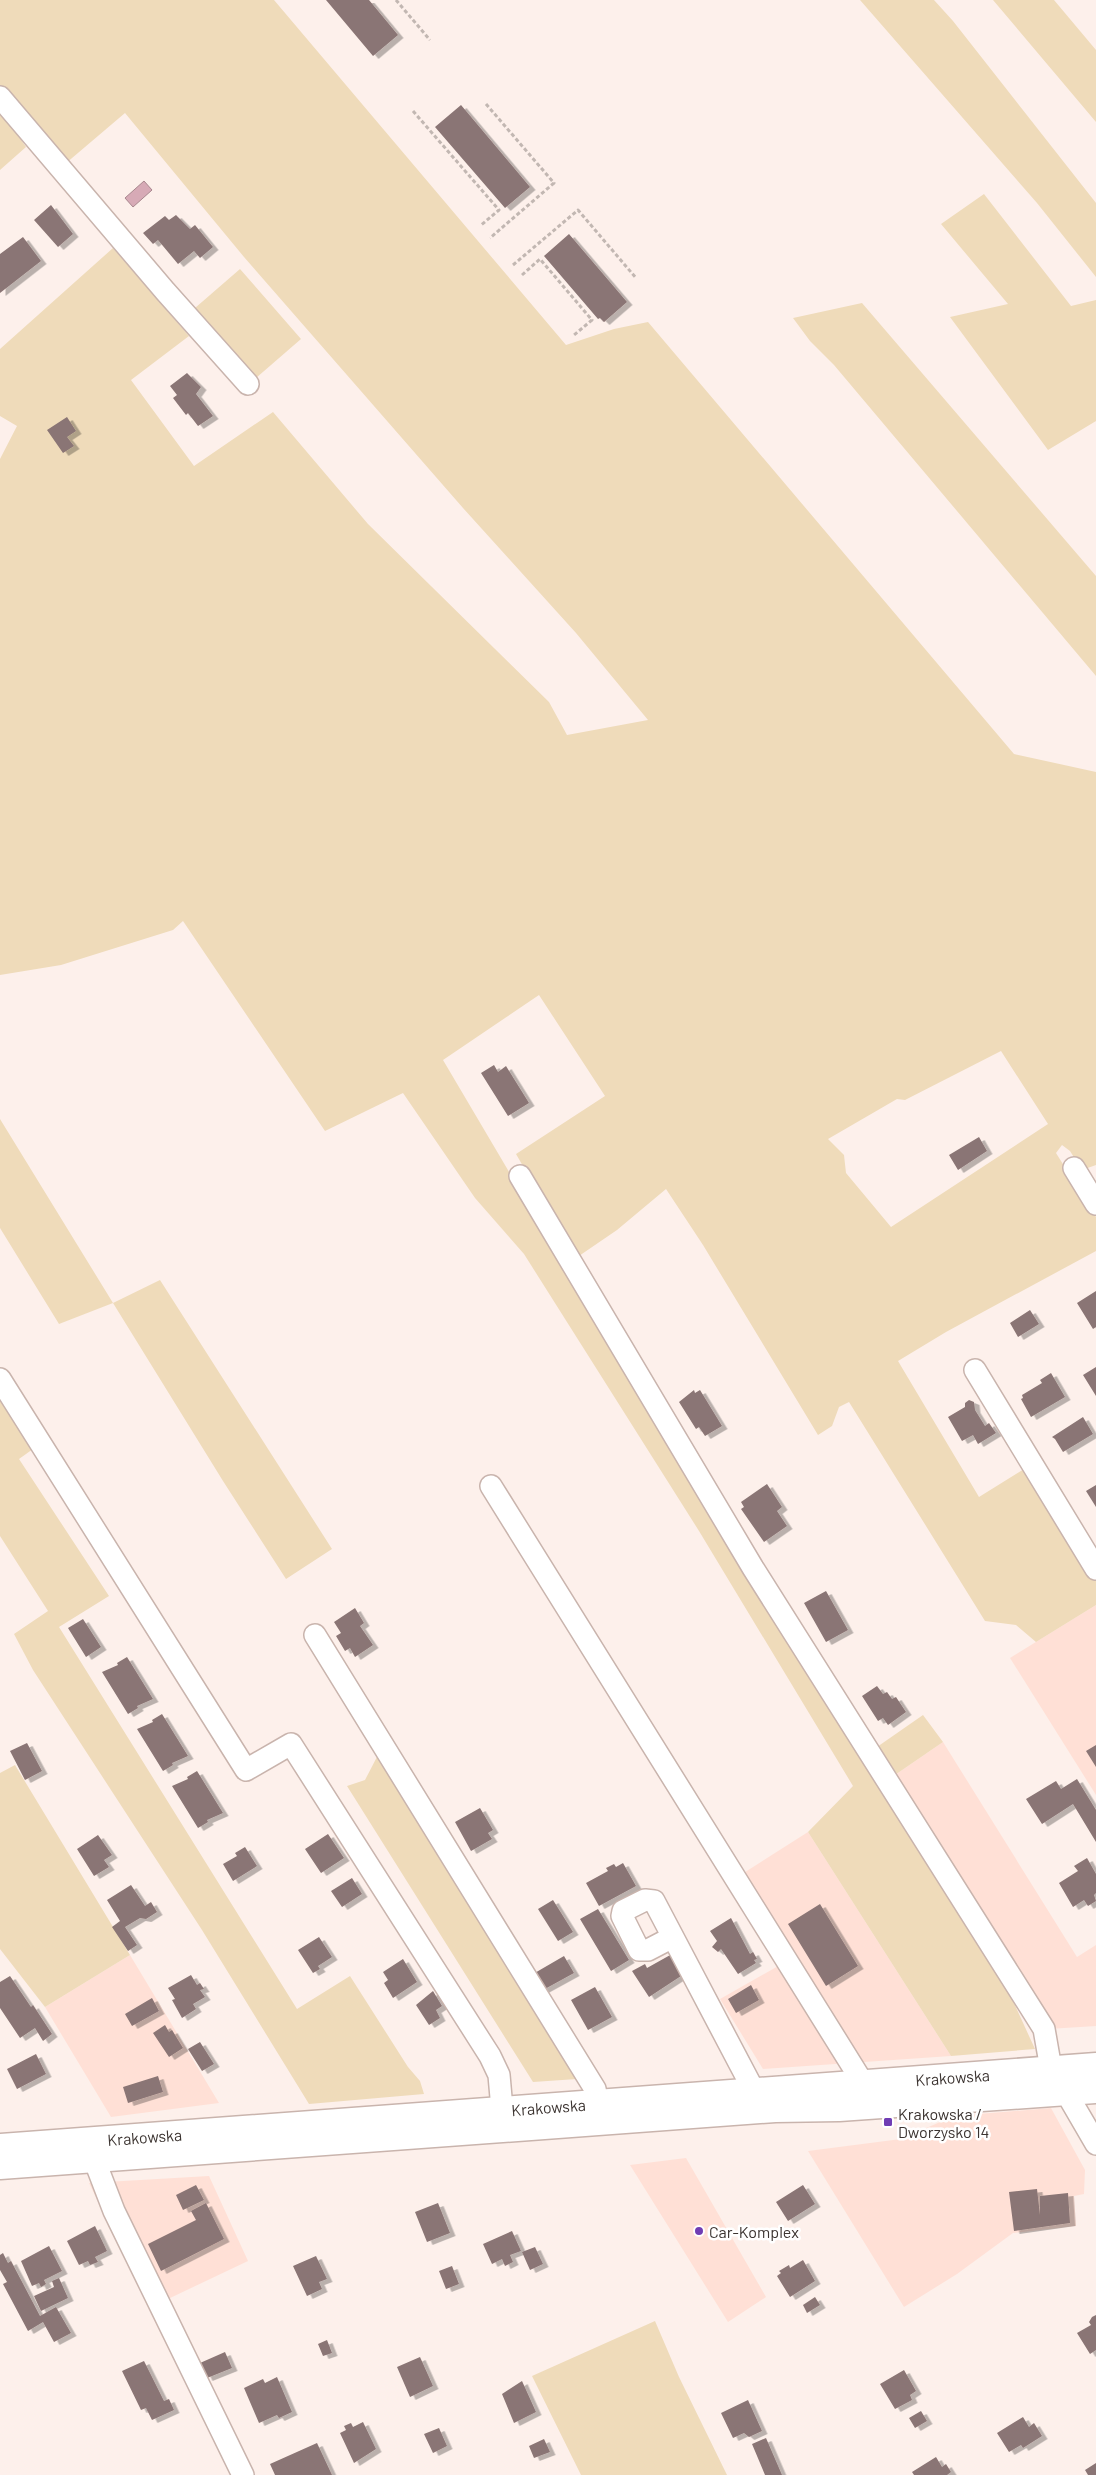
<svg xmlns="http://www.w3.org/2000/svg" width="1096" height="2475" viewBox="0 0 1096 2475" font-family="Barlow,sans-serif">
	<defs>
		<filter id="shadow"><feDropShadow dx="5.5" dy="3" stdDeviation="0" flood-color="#0004"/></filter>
	</defs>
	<rect width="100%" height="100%" fill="#fdf0eb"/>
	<path fill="#ffe0d6" d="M 1096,1605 L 1096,1795 L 1010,1658 Z
		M 943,1742 L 1077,1957 L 1096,1945 L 1096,2026 L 1048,2029 L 892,1777 Z
		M 808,1832 L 951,2056 L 763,2069 L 720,1999 L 780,1965 L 728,1883 Z
		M 130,1955 L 219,2103 L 111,2117 L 45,2007 Z
		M 1051,2108 L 1085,2170 L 1084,2194 L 1074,2196 L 1076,2226 L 1013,2233 L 957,2274 L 904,2307 L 808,2151 L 901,2139 L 954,2116 Z
		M 686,2158 L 766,2297 L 728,2322 L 630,2165 Z
		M 209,2176 L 248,2261 L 149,2308 L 89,2183 Z"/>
	<path fill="#efdbba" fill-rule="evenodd" d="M 0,0 L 274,0 L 566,345 L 614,329 L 648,322 L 1014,754 L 1096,772 L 1096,1165 L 1082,1170 L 1070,1151 L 1062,1145 L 1056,1153 L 1096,1217 L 1096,1251 L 946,1332 L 898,1361 L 979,1497 L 1029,1466 L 1096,1576 L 1096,1605 L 1036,1642 L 1016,1625 L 985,1621 L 849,1402 L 839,1407 L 832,1426 L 818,1435 L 703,1245 L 666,1189 L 617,1230 L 576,1258 L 516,1154 L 605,1096 L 539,995 L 443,1060 L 630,1377 L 1013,2001 L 1035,2049 L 951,2056 L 808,1832 L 853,1786 L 699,1531 L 524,1254 L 475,1198 L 403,1093 L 325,1131 L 183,921 L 173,930 L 61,965 L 0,975 L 0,459 L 17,426 L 0,416 L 0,349 L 113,248 L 189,336 L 131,380 L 194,466 L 273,412 L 368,524 L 549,702 L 567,735 L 648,720 L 576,633 L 463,508 L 244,257 L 125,113 L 65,164 L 0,85 ZM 1001,1051 L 1048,1124 L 891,1227 L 846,1173 L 844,1155 L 828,1139 L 897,1099 L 905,1100 Z
		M 860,0 L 934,0 L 953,21 L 1096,203 L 1096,277 L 1037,203 Z
		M 993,0 L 1054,0 L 1096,50 L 1096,122 Z
		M 0,109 L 26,147 L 0,170 Z
		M 984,194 L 1071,306 L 1096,300 L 1096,421 L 1048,450 L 950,317 L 1008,304 L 941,224 Z
		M 240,269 L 301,339 L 256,378 L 195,308 Z
		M 862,303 L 1096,576 L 1096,676 L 834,365 L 810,341 L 793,318 Z
		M 0,1119 L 113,1303 L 160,1280 L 332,1549 L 286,1579 L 223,1481 L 113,1303 L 59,1324 L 0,1228 Z
		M 0,1397 L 33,1449 L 19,1459 L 109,1596 L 59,1627 L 297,2009 L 350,1976 L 408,2067 L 420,2081 L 424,2094 L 309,2104 L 202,1930 L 33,1670 L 14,1634 L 48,1611 L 0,1536 Z
		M 923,1715 L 943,1742 L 892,1777 L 877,1747 Z
		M 379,1753 L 577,2079 L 533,2082 L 347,1786 L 365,1780 Z
		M 15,1765 L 130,1955 L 45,2007 L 0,1949 L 0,1773 Z
		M 655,2321 L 679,2377 L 727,2475 L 581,2475 L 532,2376 Z"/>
	<path fill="#d7aab6" stroke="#a8878e" d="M 144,181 L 152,190 L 133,207 L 125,198 Z"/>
	<path fill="#8a7574" filter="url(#shadow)" d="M 326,0 L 369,0 L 398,35 L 373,56 Z
		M 461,105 L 530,187 L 505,208 L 435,127 Z
		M 51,205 L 73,234 L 58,247 L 34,220 Z
		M 176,215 L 190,229 L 195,225 L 213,247 L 200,258 L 194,251 L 178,264 L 158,240 L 153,244 L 143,233 L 165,216 L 169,220 Z
		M 569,234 L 627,302 L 604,322 L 600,318 L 598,319 L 544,256 Z
		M 23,237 L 41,261 L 0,293 L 0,254 Z
		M 187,373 L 201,387 L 196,394 L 213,416 L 198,426 L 188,413 L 186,415 L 173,398 L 177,395 L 170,386 Z
		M 67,417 L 76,431 L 67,437 L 74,446 L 63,453 L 47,430 Z
		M 494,1065 L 498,1072 L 506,1066 L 529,1103 L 508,1116 L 481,1073 Z
		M 979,1137 L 987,1151 L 958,1170 L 949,1155 Z
		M 1096,1291 L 1096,1327 L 1093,1329 L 1077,1303 Z
		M 1030,1310 L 1039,1324 L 1018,1337 L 1010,1323 Z
		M 1096,1367 L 1096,1396 L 1083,1375 Z
		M 1051,1373 L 1065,1397 L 1031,1417 L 1021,1399 L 1023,1398 L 1022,1395 L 1042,1383 L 1040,1380 Z
		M 694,1390 L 695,1393 L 700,1390 L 722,1426 L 705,1436 L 699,1427 L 696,1429 L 679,1402 Z
		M 969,1400 L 974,1402 L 975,1410 L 985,1426 L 989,1423 L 996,1433 L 978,1444 L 973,1435 L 962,1441 L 948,1417 L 965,1407 L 965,1403 Z
		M 1083,1417 L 1093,1434 L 1063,1452 L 1055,1439 L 1052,1437 Z
		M 767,1484 L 782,1507 L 777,1511 L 787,1526 L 764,1542 L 741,1509 L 744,1507 L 741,1502 Z
		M 1096,1485 L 1096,1507 L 1086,1491 Z
		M 826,1591 L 848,1630 L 826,1642 L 804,1603 Z
		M 355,1608 L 364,1623 L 360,1626 L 373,1645 L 355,1657 L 350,1648 L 345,1651 L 336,1636 L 341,1633 L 334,1622 Z
		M 83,1619 L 101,1647 L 86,1657 L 68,1628 Z
		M 127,1657 L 153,1699 L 137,1706 L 138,1708 L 128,1714 L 102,1672 L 118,1665 L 117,1663 Z
		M 877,1686 L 883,1694 L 887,1692 L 892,1699 L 896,1697 L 906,1712 L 888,1725 L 883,1718 L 878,1721 L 862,1696 Z
		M 162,1714 L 188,1756 L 172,1763 L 173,1765 L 163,1771 L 137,1729 L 153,1722 L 152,1720 Z
		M 27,1743 L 42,1771 L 25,1780 L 10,1751 Z
		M 1096,1745 L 1096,1767 L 1086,1751 Z
		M 197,1771 L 223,1813 L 207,1820 L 208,1822 L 198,1828 L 172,1786 L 188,1779 L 187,1777 Z
		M 1077,1779 L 1096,1810 L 1096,1842 L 1073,1804 L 1042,1824 L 1026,1799 L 1056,1781 L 1061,1789 Z
		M 480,1808 L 493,1830 L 488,1833 L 492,1839 L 471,1851 L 455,1822 Z
		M 328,1834 L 344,1858 L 321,1873 L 305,1849 Z
		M 98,1835 L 112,1855 L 104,1860 L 109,1867 L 94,1876 L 77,1849 Z
		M 245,1847 L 257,1866 L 233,1881 L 223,1864 L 237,1856 L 235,1853 Z
		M 1087,1858 L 1096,1874 L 1096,1893 L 1094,1895 L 1096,1901 L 1088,1906 L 1084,1900 L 1073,1907 L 1059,1883 L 1078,1871 L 1074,1866 Z
		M 623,1863 L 636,1886 L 599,1906 L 586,1883 L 608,1871 L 606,1868 L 614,1864 L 616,1867 Z
		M 352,1878 L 362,1894 L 342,1907 L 331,1891 Z
		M 131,1885 L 145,1906 L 151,1902 L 157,1912 L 146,1919 L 140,1918 L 125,1927 L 137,1945 L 128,1951 L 112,1927 L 120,1921 L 107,1900 Z
		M 553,1900 L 573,1932 L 558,1941 L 538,1909 Z
		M 820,1904 L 858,1966 L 826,1986 L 788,1924 Z
		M 598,1909 L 629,1960 L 611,1971 L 580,1919 Z
		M 731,1918 L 750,1954 L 753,1952 L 757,1959 L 754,1960 L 756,1963 L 738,1974 L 721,1949 L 718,1952 L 712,1947 L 717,1941 L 710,1931 Z
		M 319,1937 L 332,1957 L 318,1966 L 320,1969 L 313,1973 L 298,1950 Z
		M 672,1954 L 683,1978 L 681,1976 L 649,1997 L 632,1971 L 645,1964 L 647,1968 Z
		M 564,1956 L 574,1973 L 543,1990 L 533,1974 Z
		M 403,1959 L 417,1982 L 393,1998 L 384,1983 L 388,1980 L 383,1972 Z
		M 191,1975 L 197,1985 L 200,1983 L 204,1989 L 200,1990 L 205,1997 L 193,2004 L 196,2009 L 182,2018 L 172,2000 L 175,1999 L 168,1988 Z
		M 10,1976 L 31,2007 L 33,2005 L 52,2034 L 43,2041 L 35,2028 L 20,2038 L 0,2008 L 0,1982 Z
		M 751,1985 L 759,2000 L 736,2013 L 728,1999 Z
		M 595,1987 L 612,2017 L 588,2030 L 571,2000 Z
		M 433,1991 L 442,2006 L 436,2010 L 440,2018 L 429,2025 L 416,2005 Z
		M 152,1998 L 159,2011 L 132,2026 L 125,2014 Z
		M 165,2025 L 169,2032 L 172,2030 L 183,2048 L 169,2057 L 153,2033 Z
		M 200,2042 L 214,2064 L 202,2071 L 188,2049 Z
		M 36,2054 L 46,2074 L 17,2089 L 7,2069 Z
		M 158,2076 L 163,2092 L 128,2103 L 123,2087 Z
		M 196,2185 L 204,2200 L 183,2210 L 176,2195 Z
		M 803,2185 L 815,2204 L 788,2221 L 776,2202 Z
		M 1037,2189 L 1040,2215 L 1040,2196 L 1068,2193 L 1070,2223 L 1014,2231 L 1009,2192 Z
		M 206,2203 L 224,2239 L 161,2271 L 148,2244 L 196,2220 L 191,2211 Z
		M 438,2203 L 450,2233 L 427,2242 L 415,2212 Z
		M 95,2226 L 107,2251 L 95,2257 L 98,2262 L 90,2265 L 88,2261 L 79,2265 L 67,2241 Z
		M 512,2231 L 521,2251 L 510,2255 L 513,2262 L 505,2266 L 502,2259 L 492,2264 L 483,2244 Z
		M 49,2246 L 62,2271 L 44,2280 L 46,2284 L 41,2287 L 39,2283 L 32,2286 L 21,2261 Z
		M 535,2247 L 543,2264 L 530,2270 L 522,2252 Z
		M 3,2253 L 8,2263 L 11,2261 L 40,2316 L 56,2307 L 71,2333 L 54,2342 L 43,2322 L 28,2331 L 3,2284 L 7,2282 L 0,2270 L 0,2255 Z
		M 316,2256 L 327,2279 L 319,2282 L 322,2289 L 307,2296 L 293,2266 Z
		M 803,2260 L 815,2281 L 790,2297 L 777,2276 L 781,2273 L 779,2271 L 789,2265 L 790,2268 Z
		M 452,2266 L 459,2284 L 446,2289 L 439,2271 Z
		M 59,2278 L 68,2298 L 41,2311 L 34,2296 L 54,2287 L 52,2281 Z
		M 815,2297 L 820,2305 L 807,2313 L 803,2305 Z
		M 1096,2315 L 1096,2350 L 1090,2354 L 1077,2333 L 1091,2325 L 1089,2322 L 1092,2317 Z
		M 327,2340 L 332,2353 L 323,2356 L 318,2344 Z
		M 225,2352 L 232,2368 L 207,2378 L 200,2363 Z
		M 420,2357 L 433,2386 L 410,2397 L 397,2367 Z
		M 144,2361 L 164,2401 L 169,2399 L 174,2410 L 152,2420 L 146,2408 L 141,2410 L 122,2371 Z
		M 904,2370 L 916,2391 L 910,2395 L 912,2400 L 895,2409 L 880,2384 Z
		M 277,2377 L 292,2412 L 279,2418 L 277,2415 L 259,2423 L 244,2388 L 263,2379 L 265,2383 Z
		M 522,2381 L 536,2412 L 514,2423 L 502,2394 Z
		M 748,2400 L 762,2431 L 749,2437 L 744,2433 L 733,2438 L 721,2413 Z
		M 921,2411 L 927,2421 L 915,2428 L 909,2418 Z
		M 1023,2417 L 1029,2427 L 1034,2423 L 1042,2436 L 1023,2448 L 1021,2445 L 1009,2452 L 997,2433 Z
		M 363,2422 L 376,2449 L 354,2463 L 340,2433 L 346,2430 L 344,2426 L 351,2423 L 353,2427 Z
		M 439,2428 L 447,2446 L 433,2453 L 424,2434 Z
		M 766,2438 L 782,2475 L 765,2475 L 752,2444 Z
		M 544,2439 L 550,2452 L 534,2458 L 529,2446 Z
		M 317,2443 L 332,2475 L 275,2475 L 270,2464 Z
		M 936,2457 L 942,2467 L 946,2464 L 951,2472 L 947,2475 L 914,2475 L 912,2472 Z
		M 1096,2463 L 1096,2475 L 1088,2475 L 1085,2470 Z"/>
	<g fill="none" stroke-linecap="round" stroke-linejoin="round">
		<defs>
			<path id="minor" d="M 0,97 L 165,291 L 248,384
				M 1074,1168 L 1096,1204
				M 520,1176 L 753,1568 L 1044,2029 L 1051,2069
				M 975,1370 L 1096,1569
				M 0,1379 L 246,1770 L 291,1744 L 490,2056 L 499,2075 L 502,2109
				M 491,1486 L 863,2083
				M 315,1635 L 595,2089 L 598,2103
				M 673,1937 L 648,1950 L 639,1950 L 622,1916 L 623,1911 L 645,1900 L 654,1901 L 754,2091
				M 1068,2078 L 1071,2101 L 1096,2144
				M 94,2159 L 114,2211 L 243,2475"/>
			<g id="major">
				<path id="s1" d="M 0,2147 L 1096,2066"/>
				<path d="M 0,2166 L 775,2109 L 839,2108 L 1096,2090"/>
			</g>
		</defs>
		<use href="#minor" stroke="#c9b4ad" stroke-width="24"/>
		<use href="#major" stroke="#c9b4ad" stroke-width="29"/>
		<path stroke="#c2b7b2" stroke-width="3" stroke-dasharray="4 2.5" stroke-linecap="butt" d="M 396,0 L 430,40
			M 486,104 L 554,183 L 490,238
			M 413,111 L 499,210 L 480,226
			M 513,265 L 578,210 L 636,278
			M 522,275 L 540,259 L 592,320 L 574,335"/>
		<use href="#minor" stroke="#fff" stroke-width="21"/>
		<use href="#major" stroke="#fff" stroke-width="26"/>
	</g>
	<g fill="#703db4" stroke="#fff" stroke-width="2">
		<rect x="883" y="2117" width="10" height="10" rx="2.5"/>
		<circle cx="699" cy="2231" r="5"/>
	</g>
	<g text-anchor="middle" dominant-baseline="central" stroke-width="5" stroke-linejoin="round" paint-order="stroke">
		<g font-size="16" fill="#3c3431" stroke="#fff">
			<text stroke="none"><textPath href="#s1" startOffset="955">Krakowska</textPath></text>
			<text stroke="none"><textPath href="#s1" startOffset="550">Krakowska</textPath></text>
			<text stroke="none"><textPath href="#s1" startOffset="145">Krakowska</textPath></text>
		</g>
		<g font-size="16" fill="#3c3431" stroke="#fff" text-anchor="start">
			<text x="898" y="2113">Krakowska /<tspan x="898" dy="18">Dworzysko 14</tspan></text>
			<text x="709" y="2231">Car-Komplex</text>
		</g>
	</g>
</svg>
